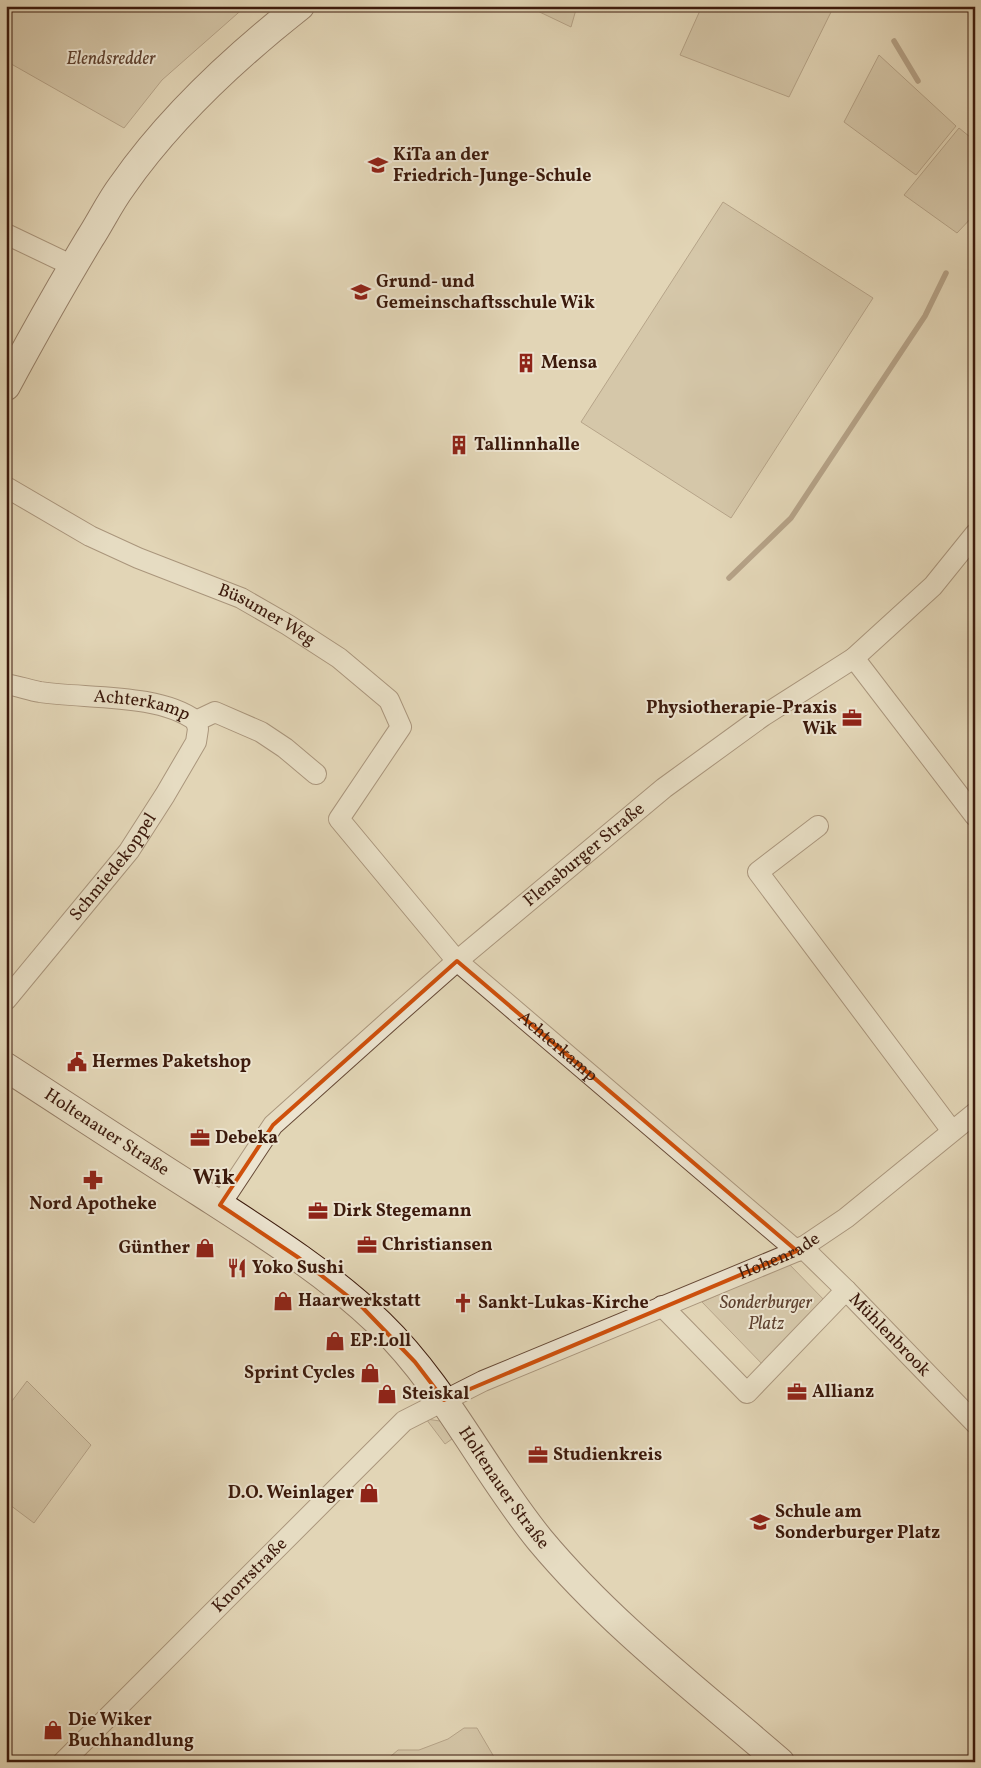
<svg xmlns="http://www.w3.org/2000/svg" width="981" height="1768" viewBox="0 0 981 1768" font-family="Vollkorn,serif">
	<rect width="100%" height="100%" fill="#e2d6b6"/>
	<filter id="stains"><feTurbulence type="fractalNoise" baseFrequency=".004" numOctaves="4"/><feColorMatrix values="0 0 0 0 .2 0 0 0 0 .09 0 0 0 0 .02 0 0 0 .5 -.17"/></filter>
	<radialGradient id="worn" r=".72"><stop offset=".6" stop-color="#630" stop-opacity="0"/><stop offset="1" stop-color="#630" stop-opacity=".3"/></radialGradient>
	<path fill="#c6b699" stroke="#816852" d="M 6,6 L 246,6 L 162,80 L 124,128 L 6,61 Z
		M 527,6 L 577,6 L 571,27 Z
		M 702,6 L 834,6 L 789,97 L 680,55 Z
		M 879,55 L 956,126 L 916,175 L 844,122 Z
		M 959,128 L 975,141 L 975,214 L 957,233 L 904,195 Z
		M 723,202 L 873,298 L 731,518 L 581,422 Z
		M 788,1263 L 828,1304 L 765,1367 L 702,1302 Z
		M 27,1381 L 91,1445 L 34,1523 L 6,1502 L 6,1409 Z
		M 426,1419 L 440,1421 L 452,1439 L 445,1444 Z
		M 464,1728 L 477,1728 L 497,1762 L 384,1762 L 398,1750 L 419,1750 L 448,1739 Z"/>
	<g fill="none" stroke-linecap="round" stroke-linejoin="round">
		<path stroke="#7e644f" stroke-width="5.5" d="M 894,41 L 918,81
			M 729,578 L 791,518 L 925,316 L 946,273"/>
		<defs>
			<g id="street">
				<path d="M 6,234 L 73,266"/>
				<path id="s1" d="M 6,487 L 90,536 L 138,558 L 241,598 L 288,625 L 339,658 L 389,700 L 401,727 L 339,819 L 457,961 L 797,1251"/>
				<path d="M 854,658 L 975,816"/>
				<path id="s2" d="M 6,684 C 18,686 29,690 40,692 C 85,699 159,693 196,721"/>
				<path d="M 196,721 L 215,712 L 261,732 L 285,748 L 316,774"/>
				<path d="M 818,826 L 758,872 L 952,1131"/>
				<path id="s3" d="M 6,1000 L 129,851 L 165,795 L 196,742 L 198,729 L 196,721"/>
				<path id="s4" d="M 220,1205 L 273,1125 L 389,1021 L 457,961 L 664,788 L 763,716 L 854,658 L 933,586 L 975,534"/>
				<path id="s5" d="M 802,1247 L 846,1290 L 975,1423"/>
				<path d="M 662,1306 L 747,1393 L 846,1290"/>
				<path id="s6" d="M 63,1762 L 404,1421 L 483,1381 L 797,1251 L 846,1218 L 975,1113"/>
			</g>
			<g id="secondary">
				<path d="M 6,386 C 33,336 61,286 90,238 C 101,221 110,202 122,186 C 170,117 234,58 300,6"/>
				<path id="s7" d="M 6,1067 C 71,1109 136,1152 201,1193 C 263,1233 327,1273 380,1324 C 445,1387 483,1470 540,1540 C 610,1624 698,1691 780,1762"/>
			</g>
		</defs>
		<use href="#street" stroke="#664936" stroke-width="22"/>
		<use href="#secondary" stroke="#3c1a0c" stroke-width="30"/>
		<use href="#street" stroke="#ece4d0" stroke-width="20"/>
		<use href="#secondary" stroke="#ece4d0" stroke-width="28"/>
	</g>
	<path d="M0 0H981V1768H0ZM 457,961 L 797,1251 L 444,1400 L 415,1362 L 363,1308 L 299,1258 L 220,1205 L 273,1125 Z" fill="#e2d6b6" fill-opacity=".55" fill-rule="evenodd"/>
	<path fill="none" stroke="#ce500c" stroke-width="4" stroke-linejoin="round" d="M 457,961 L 797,1251 L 444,1400 L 415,1362 L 363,1308 L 299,1258 L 220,1205 L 273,1125 Z"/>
	<defs>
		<symbol id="school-bare" viewBox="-9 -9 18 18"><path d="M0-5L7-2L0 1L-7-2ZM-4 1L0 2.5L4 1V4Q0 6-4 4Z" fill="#8f2418" stroke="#ece4d0" stroke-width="2.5" paint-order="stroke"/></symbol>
		<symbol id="building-bare" viewBox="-9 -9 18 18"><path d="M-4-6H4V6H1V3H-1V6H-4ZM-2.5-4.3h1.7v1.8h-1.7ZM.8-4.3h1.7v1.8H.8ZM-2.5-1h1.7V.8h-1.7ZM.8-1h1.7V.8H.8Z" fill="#8f2418" stroke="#ece4d0" stroke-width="2.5" paint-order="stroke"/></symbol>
		<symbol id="office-bare" viewBox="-9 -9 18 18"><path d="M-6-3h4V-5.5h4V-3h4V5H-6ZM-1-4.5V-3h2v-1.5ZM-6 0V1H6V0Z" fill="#8f2418" stroke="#ece4d0" stroke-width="2.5" paint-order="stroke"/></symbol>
		<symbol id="civic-bare" viewBox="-9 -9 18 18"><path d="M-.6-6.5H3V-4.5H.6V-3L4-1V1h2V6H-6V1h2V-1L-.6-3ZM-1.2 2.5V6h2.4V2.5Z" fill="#8f2418" stroke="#ece4d0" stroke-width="2.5" paint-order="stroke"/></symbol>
		<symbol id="pharmacy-bare" viewBox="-9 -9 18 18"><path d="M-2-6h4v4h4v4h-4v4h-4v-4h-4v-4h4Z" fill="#8f2418" stroke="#ece4d0" stroke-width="2.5" paint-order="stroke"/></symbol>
		<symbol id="shop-bare" viewBox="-9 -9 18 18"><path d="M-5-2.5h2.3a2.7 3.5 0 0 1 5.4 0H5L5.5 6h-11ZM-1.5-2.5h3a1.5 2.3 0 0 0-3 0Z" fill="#8f2418" stroke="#ece4d0" stroke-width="2.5" paint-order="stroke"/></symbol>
		<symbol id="restaurant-bare" viewBox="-9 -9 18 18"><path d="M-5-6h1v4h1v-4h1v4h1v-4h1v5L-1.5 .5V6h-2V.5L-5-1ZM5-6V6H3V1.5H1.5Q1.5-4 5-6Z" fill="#8f2418" stroke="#ece4d0" stroke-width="2.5" paint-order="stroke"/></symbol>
		<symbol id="church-bare" viewBox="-9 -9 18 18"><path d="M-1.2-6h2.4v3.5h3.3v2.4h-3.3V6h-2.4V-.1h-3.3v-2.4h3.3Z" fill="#8f2418" stroke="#ece4d0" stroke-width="2.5" paint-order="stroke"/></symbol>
	</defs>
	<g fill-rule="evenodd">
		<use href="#school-bare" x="364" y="151" width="28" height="28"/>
		<use href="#school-bare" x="347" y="278" width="28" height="28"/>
		<use href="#building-bare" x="512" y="349" width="28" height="28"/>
		<use href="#building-bare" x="445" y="431" width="28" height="28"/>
		<use href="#office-bare" x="838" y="704" width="28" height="28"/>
		<use href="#civic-bare" x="63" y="1048" width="28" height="28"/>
		<use href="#office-bare" x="186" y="1124" width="28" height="28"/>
		<use href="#pharmacy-bare" x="79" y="1166" width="28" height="28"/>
		<use href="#office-bare" x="304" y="1197" width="28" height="28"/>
		<use href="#office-bare" x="353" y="1231" width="28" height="28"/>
		<use href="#shop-bare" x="191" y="1234" width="28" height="28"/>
		<use href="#restaurant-bare" x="223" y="1254" width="28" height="28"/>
		<use href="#shop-bare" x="269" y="1287" width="28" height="28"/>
		<use href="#church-bare" x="449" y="1289" width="28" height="28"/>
		<use href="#shop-bare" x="321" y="1327" width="28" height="28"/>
		<use href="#shop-bare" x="356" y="1359" width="28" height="28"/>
		<use href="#office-bare" x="783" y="1378" width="28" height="28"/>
		<use href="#shop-bare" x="373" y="1380" width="28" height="28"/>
		<use href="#office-bare" x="524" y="1441" width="28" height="28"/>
		<use href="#shop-bare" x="355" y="1479" width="28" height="28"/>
		<use href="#school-bare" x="746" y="1508" width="28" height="28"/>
		<use href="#shop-bare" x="39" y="1716" width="28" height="28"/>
	</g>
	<g text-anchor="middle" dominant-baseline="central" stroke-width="4" stroke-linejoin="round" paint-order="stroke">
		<g font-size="18" font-style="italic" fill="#5e412f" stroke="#ece4d0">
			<text x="111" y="59">Elendsredder</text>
			<text x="766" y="1303">Sonderburger<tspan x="766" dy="21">Platz</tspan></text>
		</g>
		<g font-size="18" font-weight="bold" fill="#3c1a0c" stroke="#ece4d0" text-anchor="start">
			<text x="393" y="155">KiTa an der<tspan x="393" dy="21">Friedrich-Junge-Schule</tspan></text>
			<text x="376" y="282">Grund- und<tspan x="376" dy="21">Gemeinschaftsschule Wik</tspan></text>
			<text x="541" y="363">Mensa</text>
			<text x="474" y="445">Tallinnhalle</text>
			<text x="837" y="708" text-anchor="end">Physiotherapie-Praxis<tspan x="837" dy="21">Wik</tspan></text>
			<text x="92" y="1062">Hermes Paketshop</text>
			<text x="215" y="1138">Debeka</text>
			<text x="93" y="1204" text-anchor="middle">Nord Apotheke</text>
			<text x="333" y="1211">Dirk Stegemann</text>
			<text x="382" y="1245">Christiansen</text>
			<text x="190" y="1248" text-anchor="end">Günther</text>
			<text x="252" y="1268">Yoko Sushi</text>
			<text x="298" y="1301">Haarwerkstatt</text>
			<text x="478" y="1303">Sankt-Lukas-Kirche</text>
			<text x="350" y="1341">EP:Loll</text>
			<text x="355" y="1373" text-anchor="end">Sprint Cycles</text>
			<text x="812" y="1392">Allianz</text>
			<text x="402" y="1394">Steiskal</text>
			<text x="553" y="1455">Studienkreis</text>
			<text x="354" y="1493" text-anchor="end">D.O. Weinlager</text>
			<text x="775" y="1512">Schule am<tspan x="775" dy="21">Sonderburger Platz</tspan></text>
			<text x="68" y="1720">Die Wiker<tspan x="68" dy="21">Buchhandlung</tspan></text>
		</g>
		<g font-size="18" fill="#3c1a0c" stroke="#ece4d0">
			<text stroke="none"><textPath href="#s1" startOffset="291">Büsumer Weg</textPath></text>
			<text stroke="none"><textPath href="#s2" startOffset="138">Achterkamp</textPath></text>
			<text stroke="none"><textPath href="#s4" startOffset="508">Flensburger Straße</textPath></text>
			<text stroke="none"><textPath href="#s3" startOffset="171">Schmiedekoppel</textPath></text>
			<text stroke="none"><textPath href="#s1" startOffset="898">Achterkamp</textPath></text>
			<text stroke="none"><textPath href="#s7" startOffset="120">Holtenauer Straße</textPath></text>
			<text stroke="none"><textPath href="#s6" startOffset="892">Hohenrade</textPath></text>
			<text stroke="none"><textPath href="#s5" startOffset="124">Mühlenbrook</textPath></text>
			<text stroke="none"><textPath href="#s7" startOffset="660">Holtenauer Straße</textPath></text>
			<text stroke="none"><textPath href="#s6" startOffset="264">Knorrstraße</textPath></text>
		</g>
		<g font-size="22" font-weight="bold" fill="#3c1a0c" stroke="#ece4d0">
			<text x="214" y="1178">Wik</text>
		</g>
	</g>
	<rect width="981" height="1768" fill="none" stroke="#e2d6b6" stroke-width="25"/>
	<rect x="8" y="8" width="966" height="1753" fill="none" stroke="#3c1a0c" stroke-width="2.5"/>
	<rect x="12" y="12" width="956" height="1743" fill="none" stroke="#3c1a0c"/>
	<rect width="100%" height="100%" filter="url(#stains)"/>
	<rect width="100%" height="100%" fill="url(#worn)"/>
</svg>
